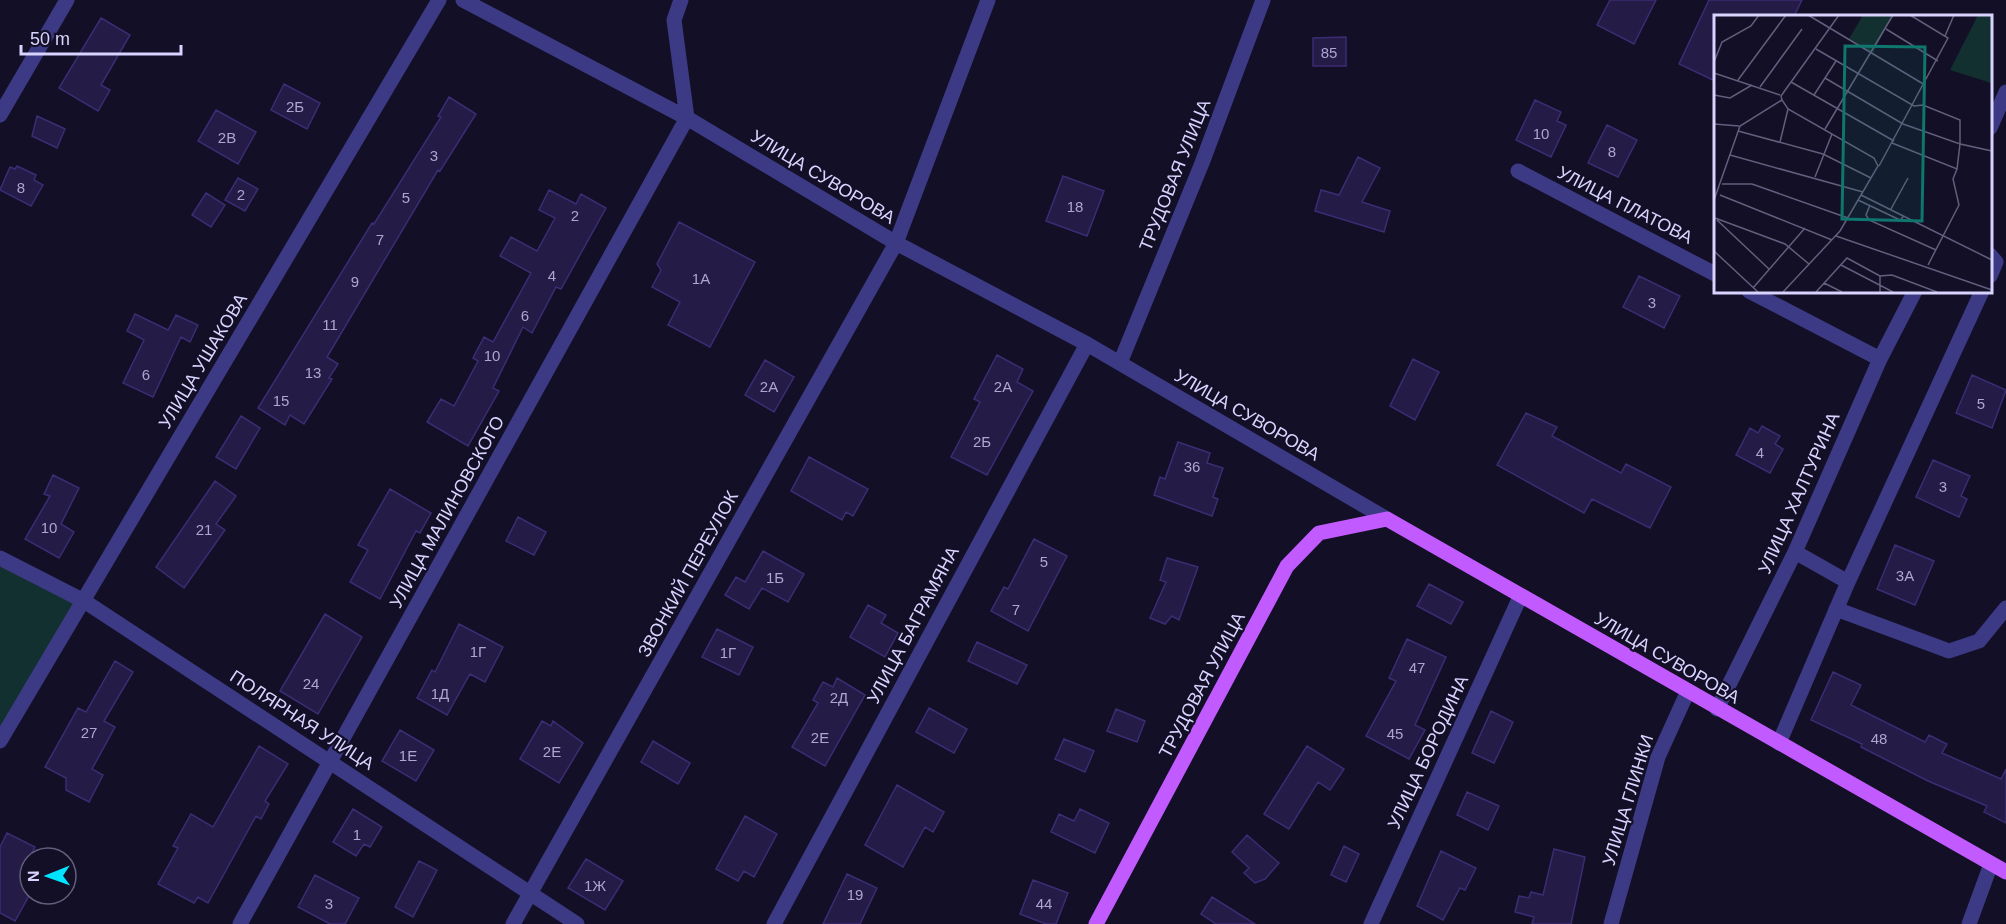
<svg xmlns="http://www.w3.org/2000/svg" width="2006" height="924" viewBox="0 0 2006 924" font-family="Helvetica,sans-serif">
	<rect width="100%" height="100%" fill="#130f26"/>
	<path fill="#12302f" d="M 0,558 L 84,601 L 0,741 Z"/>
	<path fill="#241b47" stroke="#3b2d73" stroke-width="1.5" d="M 1610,0 L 1656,0 L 1634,44 L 1597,25 Z
		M 1709,0 L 1802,0 L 1794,16 L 1715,16 L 1715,81 L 1679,64 Z
		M 101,18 L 130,35 L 101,85 L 110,90 L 98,111 L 59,88 Z
		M 1346,37 L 1346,66 L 1313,66 L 1313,38 Z
		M 284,84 L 320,103 L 307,129 L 271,110 Z
		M 449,97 L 476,114 L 440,171 L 438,170 L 327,357 L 338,364 L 329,378 L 332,379 L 304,424 L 290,415 L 285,425 L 258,408 L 372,223 L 374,224 L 441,117 L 438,116 Z
		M 1535,100 L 1561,112 L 1557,121 L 1566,125 L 1551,157 L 1516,140 Z
		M 216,110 L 256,132 L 238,164 L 198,141 Z
		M 37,116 L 65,129 L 57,148 L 32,136 Z
		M 1607,125 L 1637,140 L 1618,177 L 1588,163 Z
		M 1358,157 L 1380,168 L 1362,202 L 1390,211 L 1384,232 L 1315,211 L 1321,190 L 1339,195 Z
		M 17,166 L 36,175 L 34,180 L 43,185 L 31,206 L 0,190 L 10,167 L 15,169 Z
		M 1063,176 L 1104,191 L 1087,236 L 1046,221 Z
		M 238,178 L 258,189 L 245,211 L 225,200 Z
		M 549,190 L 576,204 L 581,194 L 606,208 L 561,289 L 556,287 L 532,333 L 523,327 L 493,388 L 499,391 L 468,446 L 427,422 L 441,399 L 454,406 L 478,361 L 473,358 L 484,337 L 493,342 L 531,273 L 500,256 L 511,237 L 537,251 L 555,218 L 539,210 Z
		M 206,193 L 225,205 L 211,227 L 192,215 Z
		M 679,222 L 755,262 L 710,347 L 668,325 L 680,302 L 652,287 L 661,270 L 657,264 Z
		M 1639,276 L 1680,296 L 1664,328 L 1623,307 Z
		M 135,314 L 168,330 L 176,315 L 198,325 L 190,342 L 181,337 L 153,397 L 123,383 L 144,340 L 127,331 Z
		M 997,355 L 1023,369 L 1017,382 L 1033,391 L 987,475 L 951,457 L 980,402 L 974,399 Z
		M 1413,359 L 1439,372 L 1415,420 L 1390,406 Z
		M 765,360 L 794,377 L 774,412 L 745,395 Z
		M 1972,375 L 2006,390 L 1992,428 L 1956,413 Z
		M 1526,413 L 1557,427 L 1552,436 L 1621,473 L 1626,464 L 1671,487 L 1650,528 L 1592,499 L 1584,513 L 1497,465 Z
		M 241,416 L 260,428 L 236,469 L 216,457 Z
		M 1762,426 L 1780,436 L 1775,444 L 1783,449 L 1770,473 L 1736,455 L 1750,428 L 1758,433 Z
		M 1178,442 L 1210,453 L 1207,463 L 1223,468 L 1213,497 L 1218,499 L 1212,516 L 1154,495 L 1160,477 L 1165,479 Z
		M 809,457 L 868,489 L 853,516 L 846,512 L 842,520 L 791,491 Z
		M 1933,460 L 1970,476 L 1961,496 L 1967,499 L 1959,517 L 1916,497 Z
		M 53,475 L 79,488 L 61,524 L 74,532 L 59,558 L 25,539 L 50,496 L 44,494 Z
		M 215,481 L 236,496 L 216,524 L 225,530 L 184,588 L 156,567 Z
		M 390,489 L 431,513 L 420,533 L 416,531 L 380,599 L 350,582 L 368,550 L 358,545 Z
		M 518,517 L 546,532 L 534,555 L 506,541 Z
		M 1034,539 L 1067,556 L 1028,631 L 991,611 L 1004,587 L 1008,589 Z
		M 1895,545 L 1934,561 L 1915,605 L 1877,589 Z
		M 763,551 L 804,574 L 788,602 L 762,588 L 749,609 L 725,595 L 736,577 L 745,582 Z
		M 1167,558 L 1198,567 L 1179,620 L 1172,616 L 1165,624 L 1150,618 L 1166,582 L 1160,580 Z
		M 1429,584 L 1463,602 L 1451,624 L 1417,606 Z
		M 868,605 L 886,615 L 881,623 L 898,633 L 885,657 L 850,637 Z
		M 325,614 L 362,637 L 318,714 L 280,691 Z
		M 459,624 L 503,647 L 485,682 L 470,674 L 447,715 L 417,698 L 432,670 L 435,672 Z
		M 717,629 L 753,647 L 739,675 L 702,657 Z
		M 1407,639 L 1446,657 L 1415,725 L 1425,730 L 1409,759 L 1366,736 L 1396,681 L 1389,678 Z
		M 977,642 L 1027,665 L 1017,684 L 968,661 Z
		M 115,661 L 133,672 L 104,721 L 115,727 L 92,769 L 103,775 L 89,802 L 66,790 L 66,778 L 45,767 L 78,708 L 86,712 Z
		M 1833,672 L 1861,685 L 1851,705 L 1925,742 L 1929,735 L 1947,744 L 1942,753 L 2001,779 L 2006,769 L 2006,823 L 1984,812 L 1987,806 L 1928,781 L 1861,747 L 1862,744 L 1811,720 Z
		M 837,678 L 865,695 L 825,766 L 792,747 L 818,703 L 813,700 L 823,682 L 833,687 Z
		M 929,708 L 967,729 L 954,753 L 916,732 Z
		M 1116,709 L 1145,721 L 1137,742 L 1107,731 Z
		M 1491,711 L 1513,722 L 1494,763 L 1472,753 Z
		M 542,721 L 551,726 L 553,721 L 583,743 L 559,783 L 520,759 Z
		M 400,730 L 434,750 L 416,781 L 382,761 Z
		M 1064,739 L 1094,751 L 1085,772 L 1055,759 Z
		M 653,741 L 690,763 L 678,784 L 641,762 Z
		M 259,746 L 288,764 L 265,801 L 269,804 L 261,819 L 256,816 L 208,903 L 198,897 L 194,903 L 158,884 L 178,848 L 173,846 L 191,814 L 213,827 Z
		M 1307,746 L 1344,769 L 1330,790 L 1318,782 L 1289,829 L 1264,814 Z
		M 897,785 L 944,812 L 933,832 L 925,827 L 903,867 L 865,845 Z
		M 1467,792 L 1499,806 L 1488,830 L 1457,815 Z
		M 353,809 L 382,827 L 370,847 L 364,844 L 356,856 L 333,842 Z
		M 1080,809 L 1109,823 L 1095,853 L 1051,832 L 1059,814 L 1074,821 Z
		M 745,816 L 777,834 L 754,877 L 744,871 L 738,881 L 716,869 Z
		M 7,833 L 35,847 L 30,856 L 30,894 L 15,921 L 0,913 L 0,847 Z
		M 1247,835 L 1279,863 L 1265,879 L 1255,883 L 1244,873 L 1249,868 L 1232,852 Z
		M 1344,846 L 1359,854 L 1346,882 L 1331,875 Z
		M 1554,849 L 1585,857 L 1571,924 L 1532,924 L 1534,917 L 1515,912 L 1519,896 L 1529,898 L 1531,892 L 1543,895 Z
		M 1441,851 L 1476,868 L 1465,890 L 1460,888 L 1443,920 L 1417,906 Z
		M 586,859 L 623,881 L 605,910 L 568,888 Z
		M 419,861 L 437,870 L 413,917 L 395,907 Z
		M 847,874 L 877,888 L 860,924 L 823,924 Z
		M 315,875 L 359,898 L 345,924 L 330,924 L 298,907 Z
		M 1033,880 L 1068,893 L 1056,924 L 1046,924 L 1020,914 Z
		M 1212,897 L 1255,924 L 1216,924 L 1201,914 Z"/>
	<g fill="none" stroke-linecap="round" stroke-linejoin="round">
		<path stroke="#3d3a85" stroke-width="15" d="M 463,0 L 687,118 L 896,243 L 1087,344 L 1387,519
			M 0,115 L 67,0
			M 1990,128 L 2006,92
			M 1518,171 L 1715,274
			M 1990,255 L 1996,262 L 1990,276
			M 1749,291 L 1880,359
			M 1120,363 L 1202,163 L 1263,0
			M 1795,552 L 1848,582
			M 0,558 L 84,601 L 577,924
			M 1836,609 L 1949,651 L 1979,641 L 2006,608
			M 1717,709 L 1795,552 L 1880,359 L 1915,291
			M 0,741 L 439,0
			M 1779,743 L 1848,582 L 1982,291
			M 240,924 L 687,118 L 674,20 L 681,0
			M 513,924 L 896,243 L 988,0
			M 774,924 L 1087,344
			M 1371,924 L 1520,597
			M 1611,924 L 1658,757 L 1688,691
			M 1969,924 L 1991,864"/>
		<path stroke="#c25bff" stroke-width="15" d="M 1096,924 L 1287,566 L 1319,533 L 1387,519 L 2006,872"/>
	</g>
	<g text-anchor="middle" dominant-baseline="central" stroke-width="4.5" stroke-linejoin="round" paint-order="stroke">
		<g font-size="15" fill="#aca6d1">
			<text x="1329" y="52">85</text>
			<text x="295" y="106">2Б</text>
			<text x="1541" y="133">10</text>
			<text x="227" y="137">2В</text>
			<text x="1612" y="151">8</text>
			<text x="434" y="155">3</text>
			<text x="21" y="187">8</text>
			<text x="241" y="194">2</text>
			<text x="406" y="197">5</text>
			<text x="1075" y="206">18</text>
			<text x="575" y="215">2</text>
			<text x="380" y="239">7</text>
			<text x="552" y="275">4</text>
			<text x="701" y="278">1А</text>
			<text x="355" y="281">9</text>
			<text x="1652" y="302">3</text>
			<text x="525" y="315">6</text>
			<text x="330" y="324">11</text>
			<text x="492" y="355">10</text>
			<text x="313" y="372">13</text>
			<text x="146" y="374">6</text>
			<text x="769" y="386">2А</text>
			<text x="1003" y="386">2А</text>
			<text x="281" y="400">15</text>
			<text x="1981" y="403">5</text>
			<text x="982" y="441">2Б</text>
			<text x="1760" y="452">4</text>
			<text x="1192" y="466">36</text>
			<text x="1943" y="486">3</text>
			<text x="49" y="527">10</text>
			<text x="204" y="529">21</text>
			<text x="1044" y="561">5</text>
			<text x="1905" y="575">3А</text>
			<text x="775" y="577">1Б</text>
			<text x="1016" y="609">7</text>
			<text x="478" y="651">1Г</text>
			<text x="728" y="652">1Г</text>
			<text x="1417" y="667">47</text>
			<text x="311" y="683">24</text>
			<text x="440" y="693">1Д</text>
			<text x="839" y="697">2Д</text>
			<text x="89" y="732">27</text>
			<text x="1395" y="733">45</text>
			<text x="820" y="737">2Е</text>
			<text x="1879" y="738">48</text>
			<text x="552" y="751">2Е</text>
			<text x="408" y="755">1Е</text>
			<text x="357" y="834">1</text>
			<text x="595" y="885">1Ж</text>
			<text x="855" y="894">19</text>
			<text x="329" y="903">3</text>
			<text x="1044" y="903">44</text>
		</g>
		<g font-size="18" fill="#d9d4ff" stroke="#130f26">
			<text transform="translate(1175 175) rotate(-68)">ТРУДОВАЯ УЛИЦА</text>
			<text transform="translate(823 177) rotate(31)">УЛИЦА СУВОРОВА</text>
			<text transform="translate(1625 205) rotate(27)">УЛИЦА ПЛАТОВА</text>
			<text transform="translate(203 361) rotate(-59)">УЛИЦА УШАКОВА</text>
			<text transform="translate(1247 415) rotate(30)">УЛИЦА СУВОРОВА</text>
			<text transform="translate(1799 493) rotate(-66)">УЛИЦА ХАЛТУРИНА</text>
			<text transform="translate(447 512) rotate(-61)">УЛИЦА МАЛИНОВСКОГО</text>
			<text transform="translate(688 574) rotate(-61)">ЗВОНКИЙ ПЕРЕУЛОК</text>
			<text transform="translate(913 625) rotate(-62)">УЛИЦА БАГРАМЯНА</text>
			<text transform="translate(1667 658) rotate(30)">УЛИЦА СУВОРОВА</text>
			<text transform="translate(1202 685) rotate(-62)">ТРУДОВАЯ УЛИЦА</text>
			<text transform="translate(302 720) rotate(33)">ПОЛЯРНАЯ УЛИЦА</text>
			<text transform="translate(1428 752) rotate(-65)">УЛИЦА БОРОДИНА</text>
			<text transform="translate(1628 800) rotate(-73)">УЛИЦА ГЛИНКИ</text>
		</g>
	</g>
	<g transform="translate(1714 15)">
		<rect width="278" height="278" fill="#130f26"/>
		<path d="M 149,0 L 179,0 L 159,38 L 135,24 ZM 264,0 L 277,0 L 277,68 L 236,55 Z" fill="#12302f"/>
		<path fill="none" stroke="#625e7d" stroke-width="1.5" d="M 94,0 L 211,70M 172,14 L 224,46M 231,21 L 240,0M 102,34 L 200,91 L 209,90 L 246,105 L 246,129 L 189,109 L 111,63M 0,47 L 8,27 L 37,11 L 45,0M 0,58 L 66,80M 24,65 L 72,0M 77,67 L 180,126M 46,72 L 88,14M 0,80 L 16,83 L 38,70M 100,80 L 122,46M 0,109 L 25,111M 111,114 L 179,0M 24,116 L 109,139 L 157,163M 66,127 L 74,94M 178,128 L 243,154 L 246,129 L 278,136M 16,140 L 149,177M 165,151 L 234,23 L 196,0M 101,162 L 118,119M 8,169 L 38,169 L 134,203M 6,180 L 118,225M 147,180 L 278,245M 0,185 L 26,111 L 68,85M 144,185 L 186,205 L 190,201M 156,190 L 152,200 L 155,205 L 222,235M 177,194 L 194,163M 1,203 L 71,229 L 95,249M 3,205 L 55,254M 122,221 L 278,275M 0,236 L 44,277M 127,250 L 179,277M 214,250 L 245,190 L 239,164 L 243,154M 110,268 L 128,277M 39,273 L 91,213M 69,277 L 126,216 L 164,151 L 160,143 L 74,94 L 68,85 L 67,81 L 125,0M 102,277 L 133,243 L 166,261M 166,277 L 166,261 L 178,260 L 223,277"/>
		<path fill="#0f766e" fill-opacity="0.15" stroke="#0f766e" stroke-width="3" d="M 131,31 L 211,32 L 208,206 L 128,204 Z"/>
		<rect width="278" height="278" fill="none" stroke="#d9d4ff" stroke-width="3"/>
	</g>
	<g transform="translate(48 876) rotate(269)"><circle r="28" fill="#130f26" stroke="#625e7d" stroke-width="1.5"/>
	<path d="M0-4.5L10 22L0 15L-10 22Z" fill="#00e5ff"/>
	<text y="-9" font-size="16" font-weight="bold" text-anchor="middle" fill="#d9d4ff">N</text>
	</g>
	<path d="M21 45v9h160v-9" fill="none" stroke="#d9d4ff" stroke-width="3"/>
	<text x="30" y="45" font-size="18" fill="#d9d4ff" stroke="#130f26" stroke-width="4.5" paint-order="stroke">50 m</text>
</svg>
